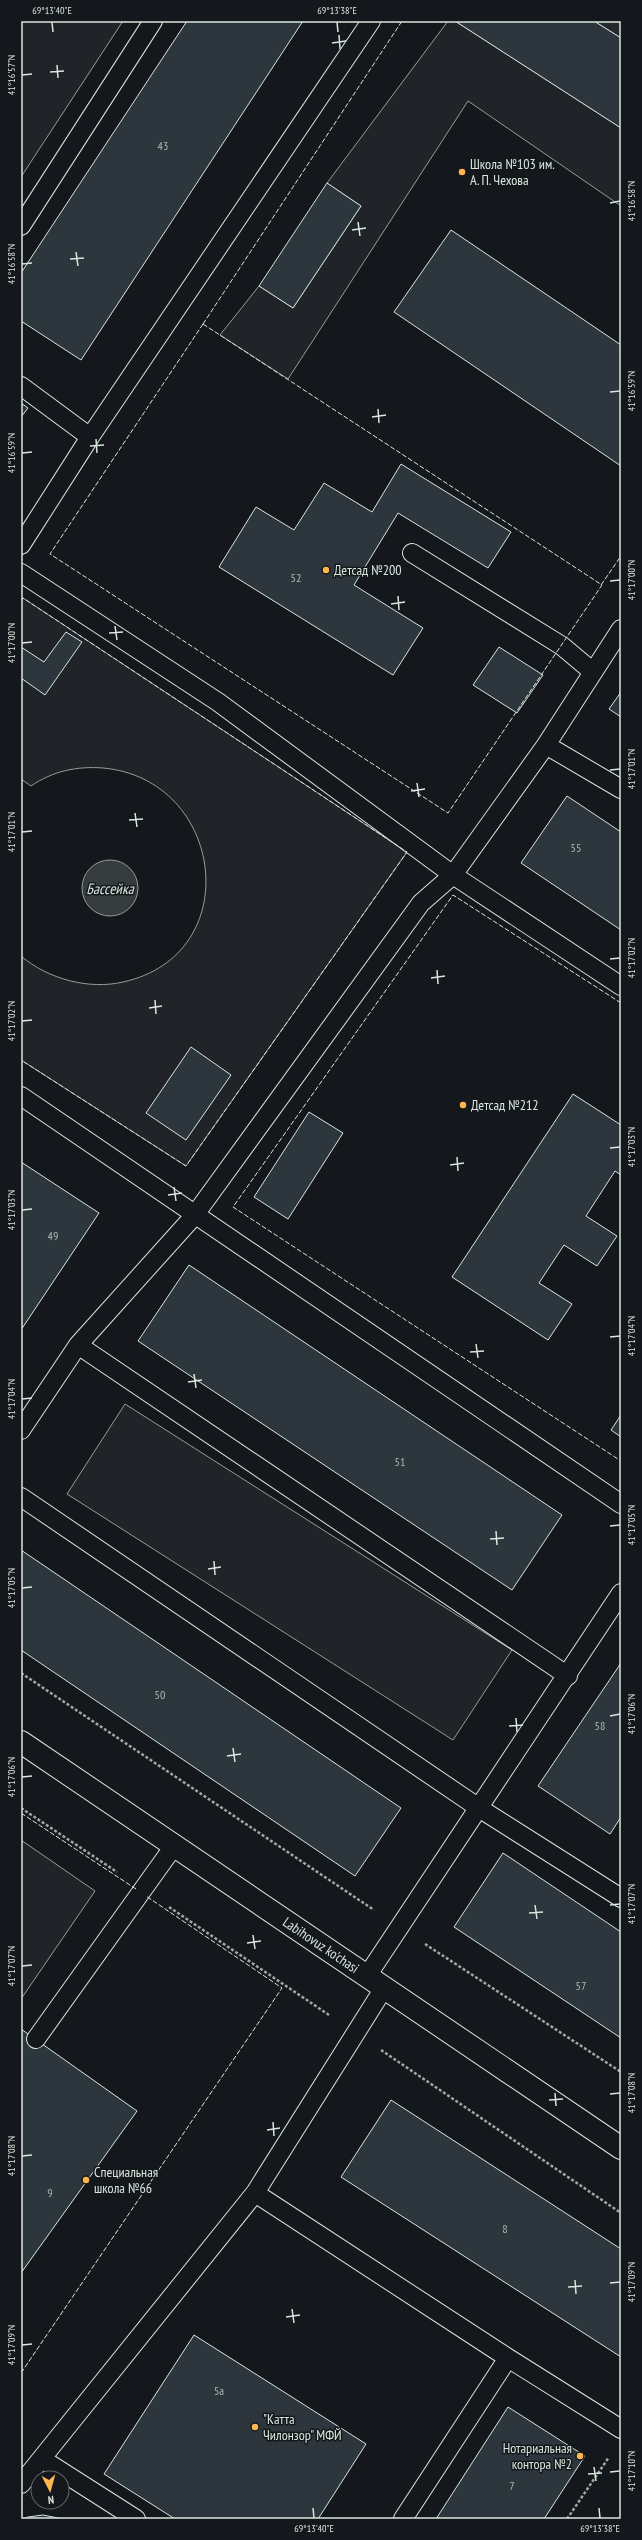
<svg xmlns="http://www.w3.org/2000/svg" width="642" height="2540" viewBox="0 0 642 2540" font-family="'PT Sans Narrow',sans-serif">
	<rect width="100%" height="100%" fill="#14181c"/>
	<path fill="#202428" stroke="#939e99" d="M 21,21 L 123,21 L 21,177 Z
		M 448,21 L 455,21 L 621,128 L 621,206 L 468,101 L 288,379 L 220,335 L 259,286 L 293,308 L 361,206 L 327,183 Z
		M 23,598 L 407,852 L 186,1166 L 21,1060 L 21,956 C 48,979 89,990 123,982 C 247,955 225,779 103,768 C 77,766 53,771 31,786 L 21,779 L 21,601 Z
		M 125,1404 L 512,1650 L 453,1740 L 67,1494 Z
		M 21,1840 L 95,1891 L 21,1999 Z"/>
	<path fill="#24282b" stroke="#939e99" d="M 594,21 L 621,21 L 621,38 Z"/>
	<path fill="#363b3e" stroke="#939e99" d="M82 888a28 28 0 1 1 56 0a28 28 0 1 1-56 0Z"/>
	<path fill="#2c363c" stroke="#d8e6dc" d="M 187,21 L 303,21 L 81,360 L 21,321 L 21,273 Z
		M 455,21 L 594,21 L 621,38 L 621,128 Z
		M 327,183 L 361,206 L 293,308 L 259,286 Z
		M 451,230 L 621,345 L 621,466 L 394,312 Z
		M 21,403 L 28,408 L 21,417 Z
		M 401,464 L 511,532 L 488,568 L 398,513 L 354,585 L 423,628 L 393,675 L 219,567 L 256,507 L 294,530 L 324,483 L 372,512 Z
		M 66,632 L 82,642 L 45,695 L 21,678 L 21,647 L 44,662 Z
		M 499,647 L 543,675 L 517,713 L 473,685 Z
		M 621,692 L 621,717 L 609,709 Z
		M 567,796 L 621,832 L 621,930 L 521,863 Z
		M 191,1047 L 231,1075 L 186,1140 L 146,1113 Z
		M 573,1094 L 621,1125 L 621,1175 L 615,1171 L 586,1216 L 617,1236 L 597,1266 L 564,1245 L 539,1283 L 572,1304 L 548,1340 L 452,1277 Z
		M 309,1112 L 343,1133 L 288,1219 L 254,1197 Z
		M 21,1162 L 99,1213 L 21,1330 Z
		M 189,1265 L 562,1515 L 512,1590 L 138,1341 Z
		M 621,1415 L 621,1437 L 611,1430 Z
		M 21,1550 L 401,1808 L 355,1876 L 21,1650 Z
		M 621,1663 L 621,1817 L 610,1834 L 538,1786 Z
		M 503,1853 L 621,1932 L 621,2038 L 454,1927 Z
		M 21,2029 L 137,2111 L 21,2273 Z
		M 391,2100 L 621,2249 L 621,2357 L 341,2177 Z
		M 194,2335 L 366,2444 L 318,2519 L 175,2519 L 104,2474 Z
		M 508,2407 L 585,2456 L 544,2519 L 436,2519 Z
		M 43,2515 L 63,2519 L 23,2519 L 28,2517 Z"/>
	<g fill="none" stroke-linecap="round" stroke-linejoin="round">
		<defs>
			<path id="lane" d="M 21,226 L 153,21
				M 21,386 L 90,437
				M 21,545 L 90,437 L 371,21
				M 412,553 L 562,646 L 593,672
				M 21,573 L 218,702 L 453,875 L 421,903 L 194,1216 L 78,1345 L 21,1430
				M 621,629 L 546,745 L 453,875 L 621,986
				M 546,745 L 621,789
				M 21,1096 L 621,1504
				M 78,1345 L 568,1676
				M 21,1497 L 479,1808 L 621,1898
				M 367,1976 L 621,1593
				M 36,2039 L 174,1846
				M 255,2193 L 508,2358 L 621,2429
				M 42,2459 L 136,2519
				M 21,2484 L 255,2193 L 384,1988
				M 403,2519 L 508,2358"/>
			<path id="street" d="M 21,1742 L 621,2148"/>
		</defs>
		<use href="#lane" stroke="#d8e6dc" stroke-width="20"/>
		<use href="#street" stroke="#d8e6dc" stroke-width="24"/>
		<path stroke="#9da8a2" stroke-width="2.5" stroke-dasharray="3 2" stroke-linecap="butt" d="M 21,1673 L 374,1910
			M 21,1808 L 117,1872
			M 169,1907 L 329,2015
			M 425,1944 L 621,2072
			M 381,2050 L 621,2213
			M 567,2519 L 609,2457"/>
		<use href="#lane" stroke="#14181c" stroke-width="18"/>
		<use href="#street" stroke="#14181c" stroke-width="22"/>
		<path stroke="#d8e6dc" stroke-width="1" stroke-dasharray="5 2" stroke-linecap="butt" d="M 203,324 L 602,585 L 448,813 L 50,554 Z
			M 203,324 L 402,21
			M 601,585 L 621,556
			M 21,601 L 23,598 L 407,852 L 186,1166 L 21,1060
			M 621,1003 L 453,895 L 233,1207 L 621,1461
			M 21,1813 L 136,1889
			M 21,2373 L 282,1988 L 146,1896"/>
	</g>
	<path fill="none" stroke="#d8e6dc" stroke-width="1.5" d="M 52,22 L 53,32M 337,22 L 338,32M 339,35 L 340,49M 332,43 L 346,41M 57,65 L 58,78M 50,72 L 64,71M 22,75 L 32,74M 610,203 L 620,201M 358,222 L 360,236M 352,230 L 366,228M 76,252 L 78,266M 70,259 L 84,258M 22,264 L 32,263M 610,392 L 620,391M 378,409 L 379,423M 372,417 L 386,415M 96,439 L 97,453M 90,446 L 104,445M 22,453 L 32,452M 610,581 L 620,580M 398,596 L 399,610M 391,604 L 405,602M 115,626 L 117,640M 109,633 L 123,632M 22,643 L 32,642M 610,770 L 620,769M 417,783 L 419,797M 411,791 L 425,789M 135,813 L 137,827M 129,820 L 143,819M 22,832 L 32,831M 610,959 L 620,958M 437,970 L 438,984M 431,978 L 445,976M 155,1000 L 156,1014M 149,1008 L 162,1006M 22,1021 L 32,1020M 610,1148 L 620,1147M 457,1157 L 458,1171M 450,1165 L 464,1163M 174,1187 L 176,1201M 168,1195 L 182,1193M 22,1210 L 32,1209M 610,1337 L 620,1336M 476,1344 L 478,1358M 470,1352 L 484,1351M 194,1374 L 196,1388M 188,1382 L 202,1380M 22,1399 L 32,1398M 610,1526 L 620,1525M 496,1531 L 497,1545M 490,1539 L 504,1538M 214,1561 L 215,1575M 208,1569 L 221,1567M 22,1588 L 32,1587M 610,1716 L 620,1714M 516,1718 L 517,1732M 509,1726 L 523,1725M 233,1748 L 235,1762M 227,1756 L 241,1754M 22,1777 L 32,1776M 535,1905 L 537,1919M 610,1905 L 620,1904M 529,1913 L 543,1912M 253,1935 L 255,1949M 247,1943 L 261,1941M 22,1966 L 32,1965M 555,2093 L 556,2106M 610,2094 L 620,2093M 549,2100 L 563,2099M 273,2122 L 274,2136M 267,2130 L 280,2128M 22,2156 L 32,2155M 575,2280 L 576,2294M 610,2283 L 620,2282M 568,2287 L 582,2286M 292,2309 L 294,2323M 286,2317 L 300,2315M 22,2345 L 32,2344M 594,2467 L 596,2481M 610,2472 L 620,2471M 588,2474 L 602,2473M 313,2508 L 314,2518M 599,2508 L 600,2518"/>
	<g fill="#ffb74d" stroke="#14181c" stroke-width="1.5">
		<circle cx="462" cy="172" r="4"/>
		<circle cx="326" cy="570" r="4"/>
		<circle cx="463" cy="1105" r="4"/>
		<circle cx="86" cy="2180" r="4"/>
		<circle cx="255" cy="2427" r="4"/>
		<circle cx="580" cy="2456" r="4"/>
	</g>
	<g text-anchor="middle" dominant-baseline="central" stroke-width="3" stroke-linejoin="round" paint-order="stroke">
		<g font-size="12" fill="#adbab4">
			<text x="163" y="145">43</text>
			<text x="296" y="577">52</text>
			<text x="576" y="847">55</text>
			<text x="53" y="1235">49</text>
			<text x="400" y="1461">51</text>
			<text x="160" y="1694">50</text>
			<text x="600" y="1725">58</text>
			<text x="581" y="1985">57</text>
			<text x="50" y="2192">9</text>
			<text x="505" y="2228">8</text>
			<text x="219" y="2390">5а</text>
			<text x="512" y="2485">7</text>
		</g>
		<g font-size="14" fill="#d8e6dc" stroke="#14181c" text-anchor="start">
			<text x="470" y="164">Школа №103 им.<tspan x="470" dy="16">А. П. Чехова</tspan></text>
			<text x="334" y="570">Детсад №200</text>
			<text x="471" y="1105">Детсад №212</text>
			<text x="94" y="2172">Специальная<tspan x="94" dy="16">школа №66</tspan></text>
			<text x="263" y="2419">"Катта<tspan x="263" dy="16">Чилонзор" МФЙ</tspan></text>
			<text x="572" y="2448" text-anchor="end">Нотариальная<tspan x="572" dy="16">контора №2</tspan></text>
		</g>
		<g font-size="14" fill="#d8e6dc" stroke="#14181c">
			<text transform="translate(321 1945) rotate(34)">Labihovuz ko'chasi</text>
		</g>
		<g font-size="15" font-style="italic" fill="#d8e6dc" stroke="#14181c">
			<text x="110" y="888">Бассейка</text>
		</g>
	</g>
	<rect width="642" height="2540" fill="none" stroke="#14181c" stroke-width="44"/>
	<g transform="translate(50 2490) rotate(174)"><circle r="19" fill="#14181c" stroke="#626a69"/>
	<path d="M0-3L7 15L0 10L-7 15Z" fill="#ffb74d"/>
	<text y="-6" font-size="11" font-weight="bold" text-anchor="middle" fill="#d8e6dc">N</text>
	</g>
	<rect x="22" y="22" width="598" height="2496" fill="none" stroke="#d8e6dc" stroke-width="1.5"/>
	<g font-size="10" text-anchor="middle" fill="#d8e6dc">
		<text x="52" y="14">69°13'40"E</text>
		<text x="337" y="14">69°13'38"E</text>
		<text transform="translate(11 75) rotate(-90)" y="4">41°16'57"N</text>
		<text transform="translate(631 201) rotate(-90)" y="4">41°16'58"N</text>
		<text transform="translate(11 264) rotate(-90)" y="4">41°16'58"N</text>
		<text transform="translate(631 391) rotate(-90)" y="4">41°16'59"N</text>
		<text transform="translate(11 453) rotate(-90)" y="4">41°16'59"N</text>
		<text transform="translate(631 580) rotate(-90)" y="4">41°17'00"N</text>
		<text transform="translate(11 643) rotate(-90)" y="4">41°17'00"N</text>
		<text transform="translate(631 769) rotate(-90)" y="4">41°17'01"N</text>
		<text transform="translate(11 832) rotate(-90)" y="4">41°17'01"N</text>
		<text transform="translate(631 958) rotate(-90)" y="4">41°17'02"N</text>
		<text transform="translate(11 1021) rotate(-90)" y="4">41°17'02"N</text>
		<text transform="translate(631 1147) rotate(-90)" y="4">41°17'03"N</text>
		<text transform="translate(11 1210) rotate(-90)" y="4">41°17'03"N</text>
		<text transform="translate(631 1336) rotate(-90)" y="4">41°17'04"N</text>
		<text transform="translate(11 1399) rotate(-90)" y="4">41°17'04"N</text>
		<text transform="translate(631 1525) rotate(-90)" y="4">41°17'05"N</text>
		<text transform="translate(11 1588) rotate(-90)" y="4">41°17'05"N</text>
		<text transform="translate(631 1714) rotate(-90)" y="4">41°17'06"N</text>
		<text transform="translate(11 1777) rotate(-90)" y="4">41°17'06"N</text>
		<text transform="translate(631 1904) rotate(-90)" y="4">41°17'07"N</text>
		<text transform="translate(11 1966) rotate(-90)" y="4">41°17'07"N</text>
		<text transform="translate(631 2093) rotate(-90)" y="4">41°17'08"N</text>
		<text transform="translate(11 2156) rotate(-90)" y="4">41°17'08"N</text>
		<text transform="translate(631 2282) rotate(-90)" y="4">41°17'09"N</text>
		<text transform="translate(11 2345) rotate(-90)" y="4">41°17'09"N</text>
		<text transform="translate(631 2471) rotate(-90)" y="4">41°17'10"N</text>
		<text x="314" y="2532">69°13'40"E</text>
		<text x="600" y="2532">69°13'38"E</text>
	</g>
</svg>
